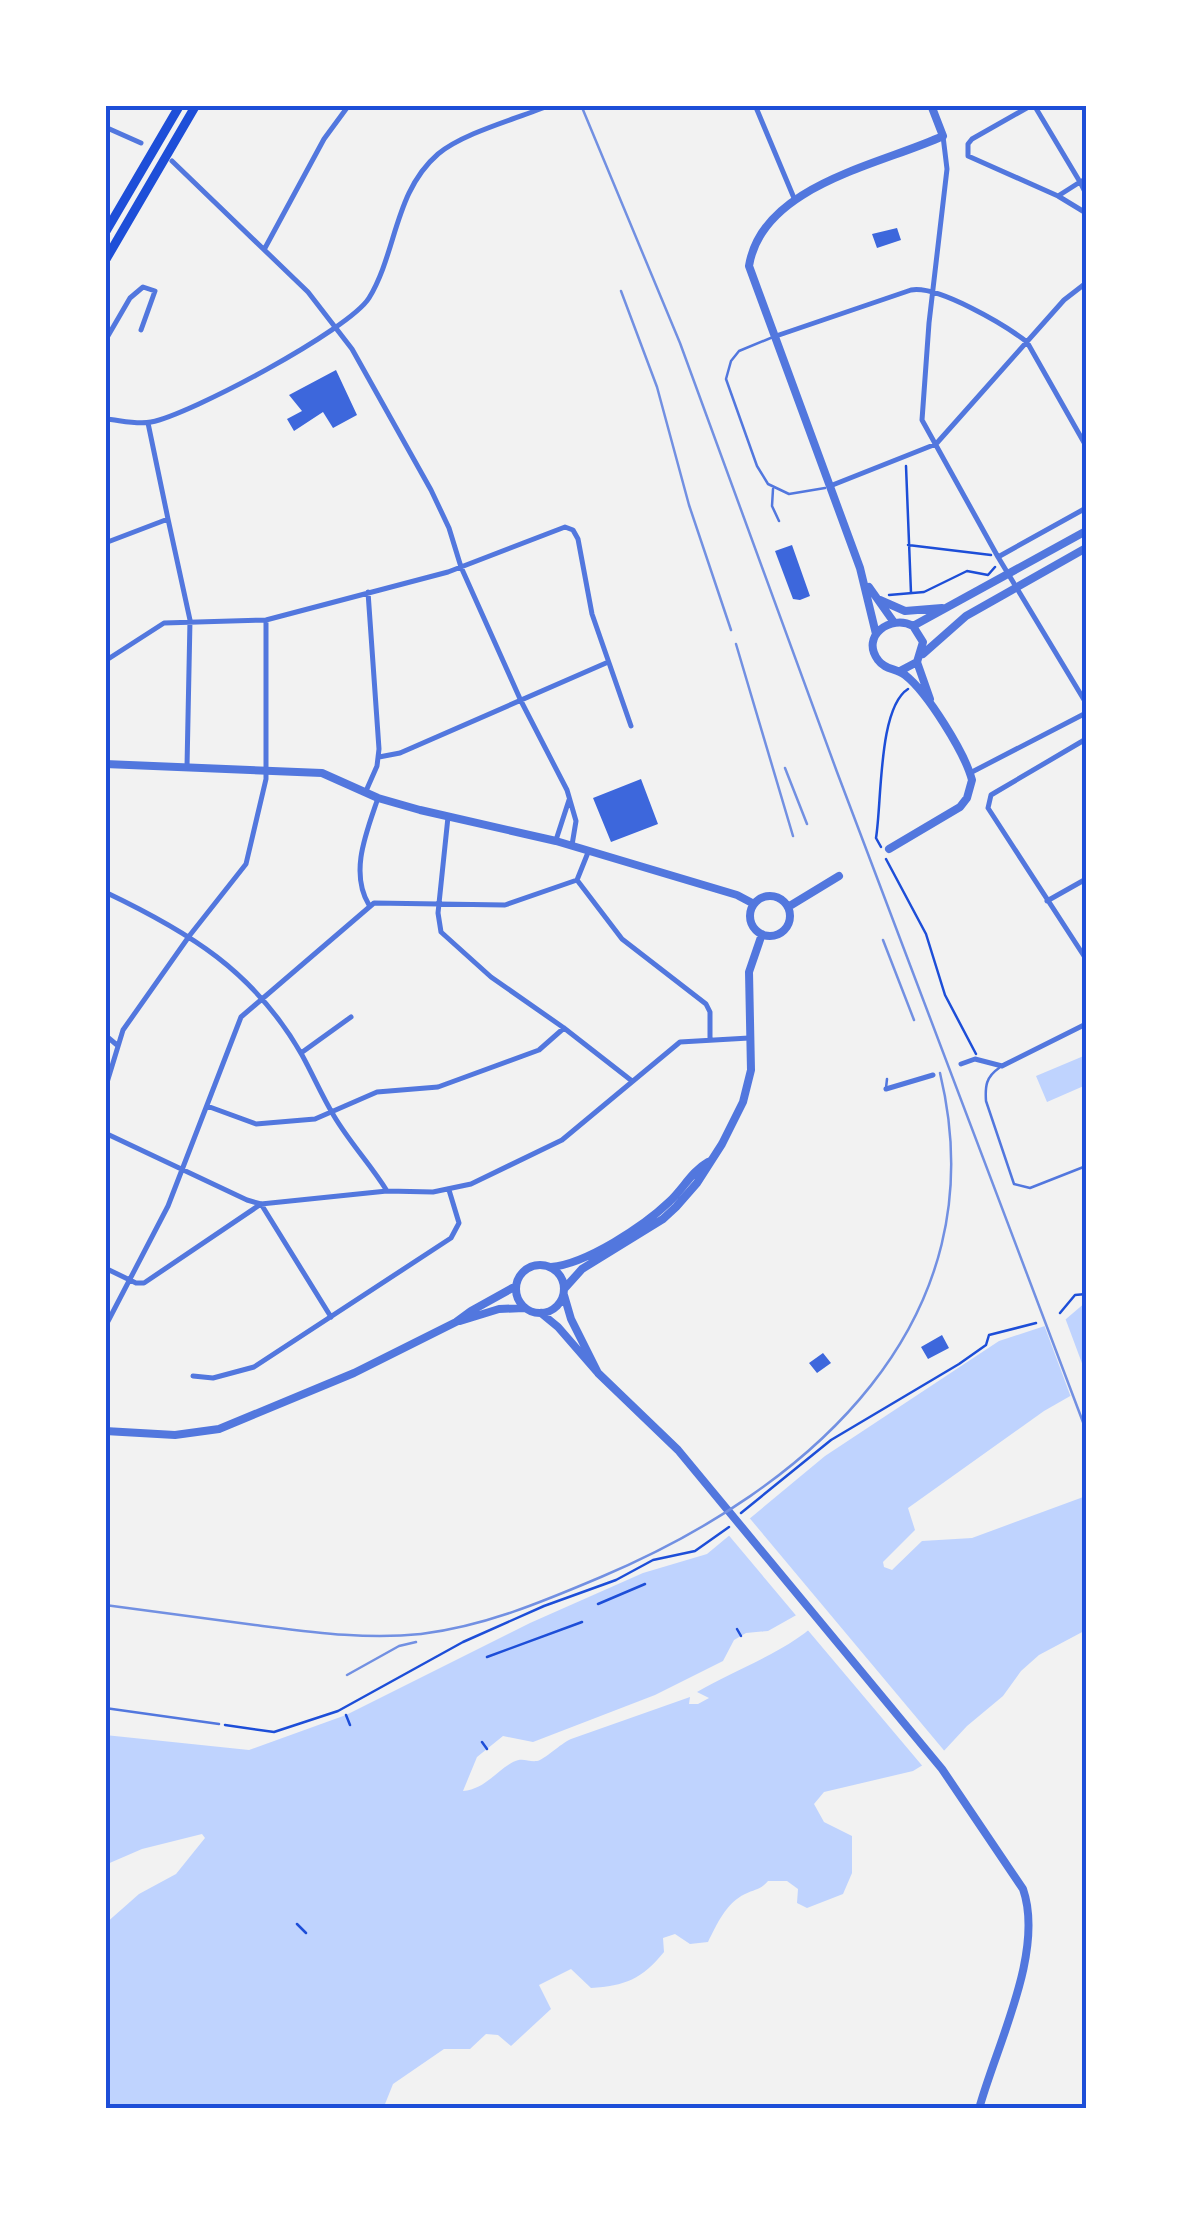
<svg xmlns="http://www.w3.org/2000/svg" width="1191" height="2214" viewBox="0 0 1191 2214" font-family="'IBM Plex Sans',sans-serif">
	<rect width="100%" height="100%" fill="#f2f2f2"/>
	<path fill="#bfd3fe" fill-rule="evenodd" d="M 1086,1055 L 1086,1085 L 1047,1102 L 1036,1076 Z
		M 1086,1302 L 1086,1387 L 1044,1411 L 908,1508 L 915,1530 L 883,1562 L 884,1567 L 892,1570 L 922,1541 L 972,1538 L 1086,1496 L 1086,1630 L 1039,1655 L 1021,1671 L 1003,1696 L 967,1726 L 941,1754 L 913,1771 L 824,1792 L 814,1804 L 824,1822 L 852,1836 L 852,1873 L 843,1894 L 807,1908 L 797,1903 L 798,1889 L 787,1881 L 768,1881 C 760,1890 755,1889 745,1894 C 726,1903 717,1924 708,1942 L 690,1944 L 675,1934 L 663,1938 L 664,1952 C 642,1979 625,1986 591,1988 L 571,1969 L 539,1985 L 551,2009 L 511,2046 L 498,2035 L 486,2034 L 470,2049 L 444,2049 L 393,2084 L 383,2109 L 105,2109 L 105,1924 L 139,1894 L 176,1874 L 205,1838 L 202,1834 L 142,1849 L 105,1865 L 105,1735 L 249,1750 L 346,1715 L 530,1623 L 643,1573 L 707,1554 L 825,1456 L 999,1341 L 1066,1319 ZM 800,1613 L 825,1614 C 796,1649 737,1668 697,1692 L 709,1698 L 698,1704 L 689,1704 L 690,1697 L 571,1739 C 560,1744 544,1760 537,1761 C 527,1762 523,1757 513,1762 C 495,1772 485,1789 463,1791 L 477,1757 L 503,1736 L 533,1742 L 655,1695 L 723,1661 L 734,1640 L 746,1633 L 768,1631 Z"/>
	<path fill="#f2f2f2" d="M 1064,1315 L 1086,1374 L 1086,1393 L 1072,1400 L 1043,1322 Z
		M 747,1515 L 947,1754 L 944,1758 L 925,1769 L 806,1628 L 821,1619 L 816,1615 L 799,1619 L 726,1532 Z"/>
	<path fill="#3d67dc" d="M 897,228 L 901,240 L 877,248 L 872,234 Z
		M 336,370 L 357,415 L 333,428 L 323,412 L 294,431 L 287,419 L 302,411 L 289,395 Z
		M 792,545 L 810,596 L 800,600 L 793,599 L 775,551 Z
		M 641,779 L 658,824 L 611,842 L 593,798 Z
		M 942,1335 L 949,1348 L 928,1359 L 921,1347 Z
		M 823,1353 L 831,1363 L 817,1373 L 809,1363 Z"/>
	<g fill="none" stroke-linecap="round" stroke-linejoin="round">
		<path stroke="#1d4ed8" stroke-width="2.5" d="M 906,466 L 911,593
			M 908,545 L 991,555
			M 889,595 L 924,592 L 967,571 L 988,575 L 995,567
			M 881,847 L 876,838 C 882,802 878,708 908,689
			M 886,859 L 926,934 L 945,995 L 976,1054
			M 1060,1313 L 1075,1295 L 1086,1294
			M 741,1513 L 831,1440 L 959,1364 L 986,1345 L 989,1335 L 1036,1323
			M 598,1604 L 645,1584
			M 737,1629 L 741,1636
			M 487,1657 L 582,1622
			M 346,1715 L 350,1725
			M 225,1725 L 274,1732 L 338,1711 L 463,1642 L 544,1606 L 616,1580 L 653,1560 L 695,1551 L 729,1527
			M 482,1742 L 487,1749
			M 297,1924 L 306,1933"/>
		<path stroke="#5277de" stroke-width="2.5" d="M 773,337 L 739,351 L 731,361 L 726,379 L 757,466 L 768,484 L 789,494 L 825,488
			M 773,489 L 772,506 L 779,521
			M 999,1068 C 986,1077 985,1086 986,1101 L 1014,1184 L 1030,1188 L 1086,1166
			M 886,1088 L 887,1079
			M 105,1708 L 219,1724"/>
		<path stroke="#5277de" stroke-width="5" d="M 755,105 L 794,198
			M 1032,105 L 972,139 L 968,144 L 968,156 L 1058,196 L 1086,213
			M 1034,105 L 1080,182 L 1058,196
			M 105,127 L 141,143
			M 943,136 L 947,169 L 929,323 L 922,420 L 998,557 L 1086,703
			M 172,161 L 308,292 L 352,349 L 431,490 L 449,528 L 461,567 L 521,701 L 567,790 L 576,821 L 572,845
			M 1086,179 L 1080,182 L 1086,194
			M 265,248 L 324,139 L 349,105
			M 776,336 L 911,290 C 938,285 1005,325 1027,342 L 1086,446
			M 105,341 L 130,298 L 143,287 L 155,291 L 141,330
			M 105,419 C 119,420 137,425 151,422 C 189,415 349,330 369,298 C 397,252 394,192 438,154 C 465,132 517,119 550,105
			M 830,486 L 936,444 L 1064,300 L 1086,283
			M 168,519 L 190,620 L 187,767
			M 105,543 L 168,519 L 148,423
			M 998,557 L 1086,508
			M 105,661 L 164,623 L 266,620 L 448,572 L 565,527 L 573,530 L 578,539 L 592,614 L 631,726
			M 1086,739 L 996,792 L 991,795 L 988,808 L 1086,959
			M 379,757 L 400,753 L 606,663
			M 970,773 L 1086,713
			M 366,791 L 377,766 L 379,749 L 368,592
			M 448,817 L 438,913 L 441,932 L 491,977 L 564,1028 L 632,1081
			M 556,840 L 569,800
			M 577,880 L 622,939 L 706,1004 L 710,1012 L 710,1039
			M 105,892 C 189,932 254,971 302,1055 C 313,1075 322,1096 334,1116 C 350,1143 371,1165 387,1191
			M 1047,901 L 1086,879
			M 369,905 C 349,872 367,831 378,798
			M 105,1035 L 117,1045
			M 301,1053 L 351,1017
			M 961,1064 L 975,1059 L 1002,1066 L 1086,1024
			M 105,1089 L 123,1030 L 190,935 L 246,864 L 266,779 L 266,620
			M 886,1089 L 933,1075
			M 207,1106 L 256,1124 L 315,1119 L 377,1092 L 438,1087 L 539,1050 L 564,1028
			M 105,1133 L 247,1200 L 261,1204 L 387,1191 L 433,1192 L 471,1184 L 562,1140 L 680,1042 L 749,1038
			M 105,1268 L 136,1283 L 144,1283 L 261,1204 L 331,1317
			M 105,1327 L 168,1206 L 241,1017 L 374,903 L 505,905 L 577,880 L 589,850
			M 193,1376 L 213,1378 L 254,1367 L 451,1238 L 459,1223 L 449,1190"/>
		<path stroke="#5277de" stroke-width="8" d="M 869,587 L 893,621
			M 880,600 L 905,611 L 942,608
			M 913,626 L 1086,531
			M 876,634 L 860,568 L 749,266 C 762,185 880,165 943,136 L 931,105
			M 923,654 L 966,616 L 1086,548
			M 917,662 L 930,699
			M 105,764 L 322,773 L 378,798 L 420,810 L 556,841 L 737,895 L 754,904
			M 889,849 L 960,807 L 967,798 L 972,780 C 965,753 927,692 905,675 C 896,668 885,670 878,660 C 860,636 891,614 913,626 L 923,642 L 917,662 L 900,671
			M750 916a20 20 0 1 1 40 0a20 20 0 1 1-40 0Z
			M 788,907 L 839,876
			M516 1289a24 24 0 1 1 48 0a24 24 0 1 1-48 0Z
			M 551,1267 C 586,1264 644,1226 669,1202 C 683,1189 692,1171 708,1162
			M 564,1289 L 582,1269 L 663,1219 L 676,1207 L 697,1183 L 722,1144 L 743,1102 L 751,1070 L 749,972 L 762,934
			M 564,1295 L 571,1319 L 598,1373 L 678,1450 L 942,1769 L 1023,1889 C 1045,1952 996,2046 979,2109
			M 541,1313 L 558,1327 L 598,1373
			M 460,1321 L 499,1309 L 524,1308
			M 105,1431 L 175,1435 L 219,1429 L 354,1373 L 456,1322 L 471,1311 L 516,1286"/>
		<path stroke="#1d4ed8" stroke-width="9" d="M 105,233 L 180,105
			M 105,261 L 196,105"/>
		<path stroke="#7290e2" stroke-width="2.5" d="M 581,105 L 680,343 L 837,772 L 1086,1430
			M 621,291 L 657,387 L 689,505 L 731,630
			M 736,644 L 793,836
			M 785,768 L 807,824
			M 883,940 L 914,1020
			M 105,1605 C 155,1612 205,1618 255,1625 C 311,1632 365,1640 421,1634 C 485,1626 542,1602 601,1577 C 809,1489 1000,1322 940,1073
			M 347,1675 L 399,1646 L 416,1642"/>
	</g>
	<rect width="1191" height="2214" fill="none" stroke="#ffffff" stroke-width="215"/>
	<rect x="108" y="108" width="976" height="1998" fill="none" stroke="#1d4ed8" stroke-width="4"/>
</svg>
